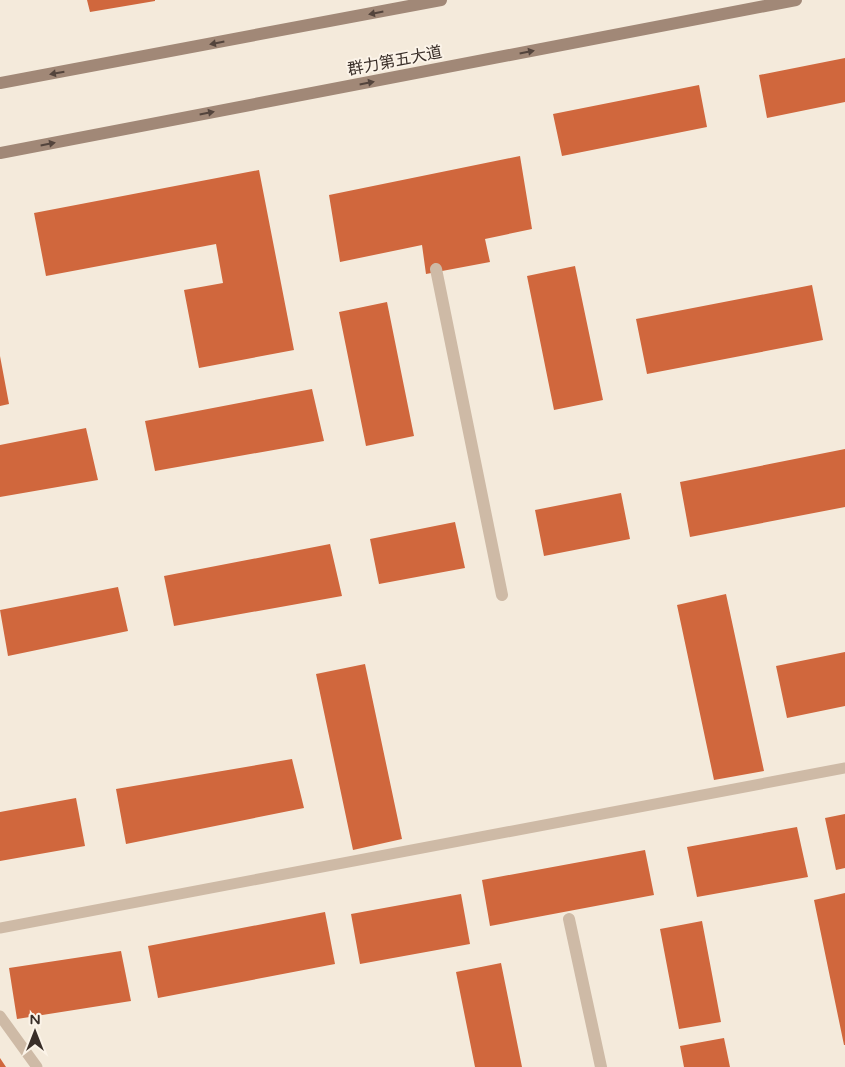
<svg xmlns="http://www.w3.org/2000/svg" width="845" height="1067" viewBox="0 0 845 1067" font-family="'Varela Round','Noto Sans SC',sans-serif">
	<rect width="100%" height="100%" fill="#f4eadb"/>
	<path fill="#d0673d" d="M 87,0 L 155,0 L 155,1 L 90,12 Z
		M 845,58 L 845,102 L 767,118 L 759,75 Z
		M 699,85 L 707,127 L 562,156 L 553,114 Z
		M 520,156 L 532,229 L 485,239 L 490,262 L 426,274 L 422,245 L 340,262 L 329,195 Z
		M 259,170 L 294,350 L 199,368 L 184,290 L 223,283 L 216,244 L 46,276 L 34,213 Z
		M 575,266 L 603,400 L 554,410 L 527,276 Z
		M 812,285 L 823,340 L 647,374 L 636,319 Z
		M 387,302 L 414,436 L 366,446 L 339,312 Z
		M 0,356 L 9,404 L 0,406 Z
		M 312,389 L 324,441 L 155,471 L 145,421 Z
		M 86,428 L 98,480 L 0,497 L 0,445 Z
		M 845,449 L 845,507 L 690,537 L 680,482 Z
		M 621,493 L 630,539 L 544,556 L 535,510 Z
		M 455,522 L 465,568 L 379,584 L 370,539 Z
		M 330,544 L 342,596 L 174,626 L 164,576 Z
		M 118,587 L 128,631 L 8,656 L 0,610 Z
		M 726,594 L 764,771 L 714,780 L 677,605 Z
		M 845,652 L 845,706 L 787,718 L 776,666 Z
		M 365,664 L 402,839 L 353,850 L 316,674 Z
		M 292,759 L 304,808 L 126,844 L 116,789 Z
		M 76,798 L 85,846 L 0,861 L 0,812 Z
		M 845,814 L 845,868 L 836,870 L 825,818 Z
		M 797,827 L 808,877 L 697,897 L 687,847 Z
		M 645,850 L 654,895 L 490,926 L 482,880 Z
		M 845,893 L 845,1045 L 844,1045 L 814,900 Z
		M 461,894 L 470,944 L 360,964 L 351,914 Z
		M 325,912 L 335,964 L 158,998 L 148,946 Z
		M 702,921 L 721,1022 L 679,1029 L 660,929 Z
		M 121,951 L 131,1001 L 17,1019 L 9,968 Z
		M 501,963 L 522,1067 L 475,1067 L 456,972 Z
		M 724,1038 L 730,1067 L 684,1067 L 680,1046 Z
		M 0,1058 L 6,1067 L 0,1067 Z"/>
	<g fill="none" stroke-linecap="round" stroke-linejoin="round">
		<path stroke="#cebaa6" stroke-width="11" d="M 0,928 L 845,768
			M 0,1016 L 37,1067"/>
		<path stroke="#cebaa6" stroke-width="12" d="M 436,269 L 502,595
			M 569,919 L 601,1067"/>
		<path stroke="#a18877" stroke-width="12" d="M 0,83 L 441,0
			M 0,153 L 796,0"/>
	</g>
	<defs><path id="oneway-solid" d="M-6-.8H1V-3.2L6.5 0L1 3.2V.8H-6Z" transform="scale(1.25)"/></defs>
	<g fill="#53443c">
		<use href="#oneway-solid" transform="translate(376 13) rotate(169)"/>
		<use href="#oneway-solid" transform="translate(217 43) rotate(169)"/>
		<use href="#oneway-solid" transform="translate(527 52) rotate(-11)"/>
		<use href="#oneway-solid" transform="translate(57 73) rotate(170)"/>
		<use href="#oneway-solid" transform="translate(367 83) rotate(-11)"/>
		<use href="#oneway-solid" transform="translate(207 113) rotate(-11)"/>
		<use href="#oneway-solid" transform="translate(48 144) rotate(-11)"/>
	</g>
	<g text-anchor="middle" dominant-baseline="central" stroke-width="4" stroke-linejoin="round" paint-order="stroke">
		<g font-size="16" fill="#392e28" stroke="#fbf3e8">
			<text transform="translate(395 61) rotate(-11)">群力第五大道</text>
		</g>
	</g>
	<g transform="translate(35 1032)" stroke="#fbf3e8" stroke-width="4" paint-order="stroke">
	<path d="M0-4L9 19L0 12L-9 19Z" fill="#392e28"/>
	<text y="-8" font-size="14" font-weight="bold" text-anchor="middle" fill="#392e28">N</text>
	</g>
</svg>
